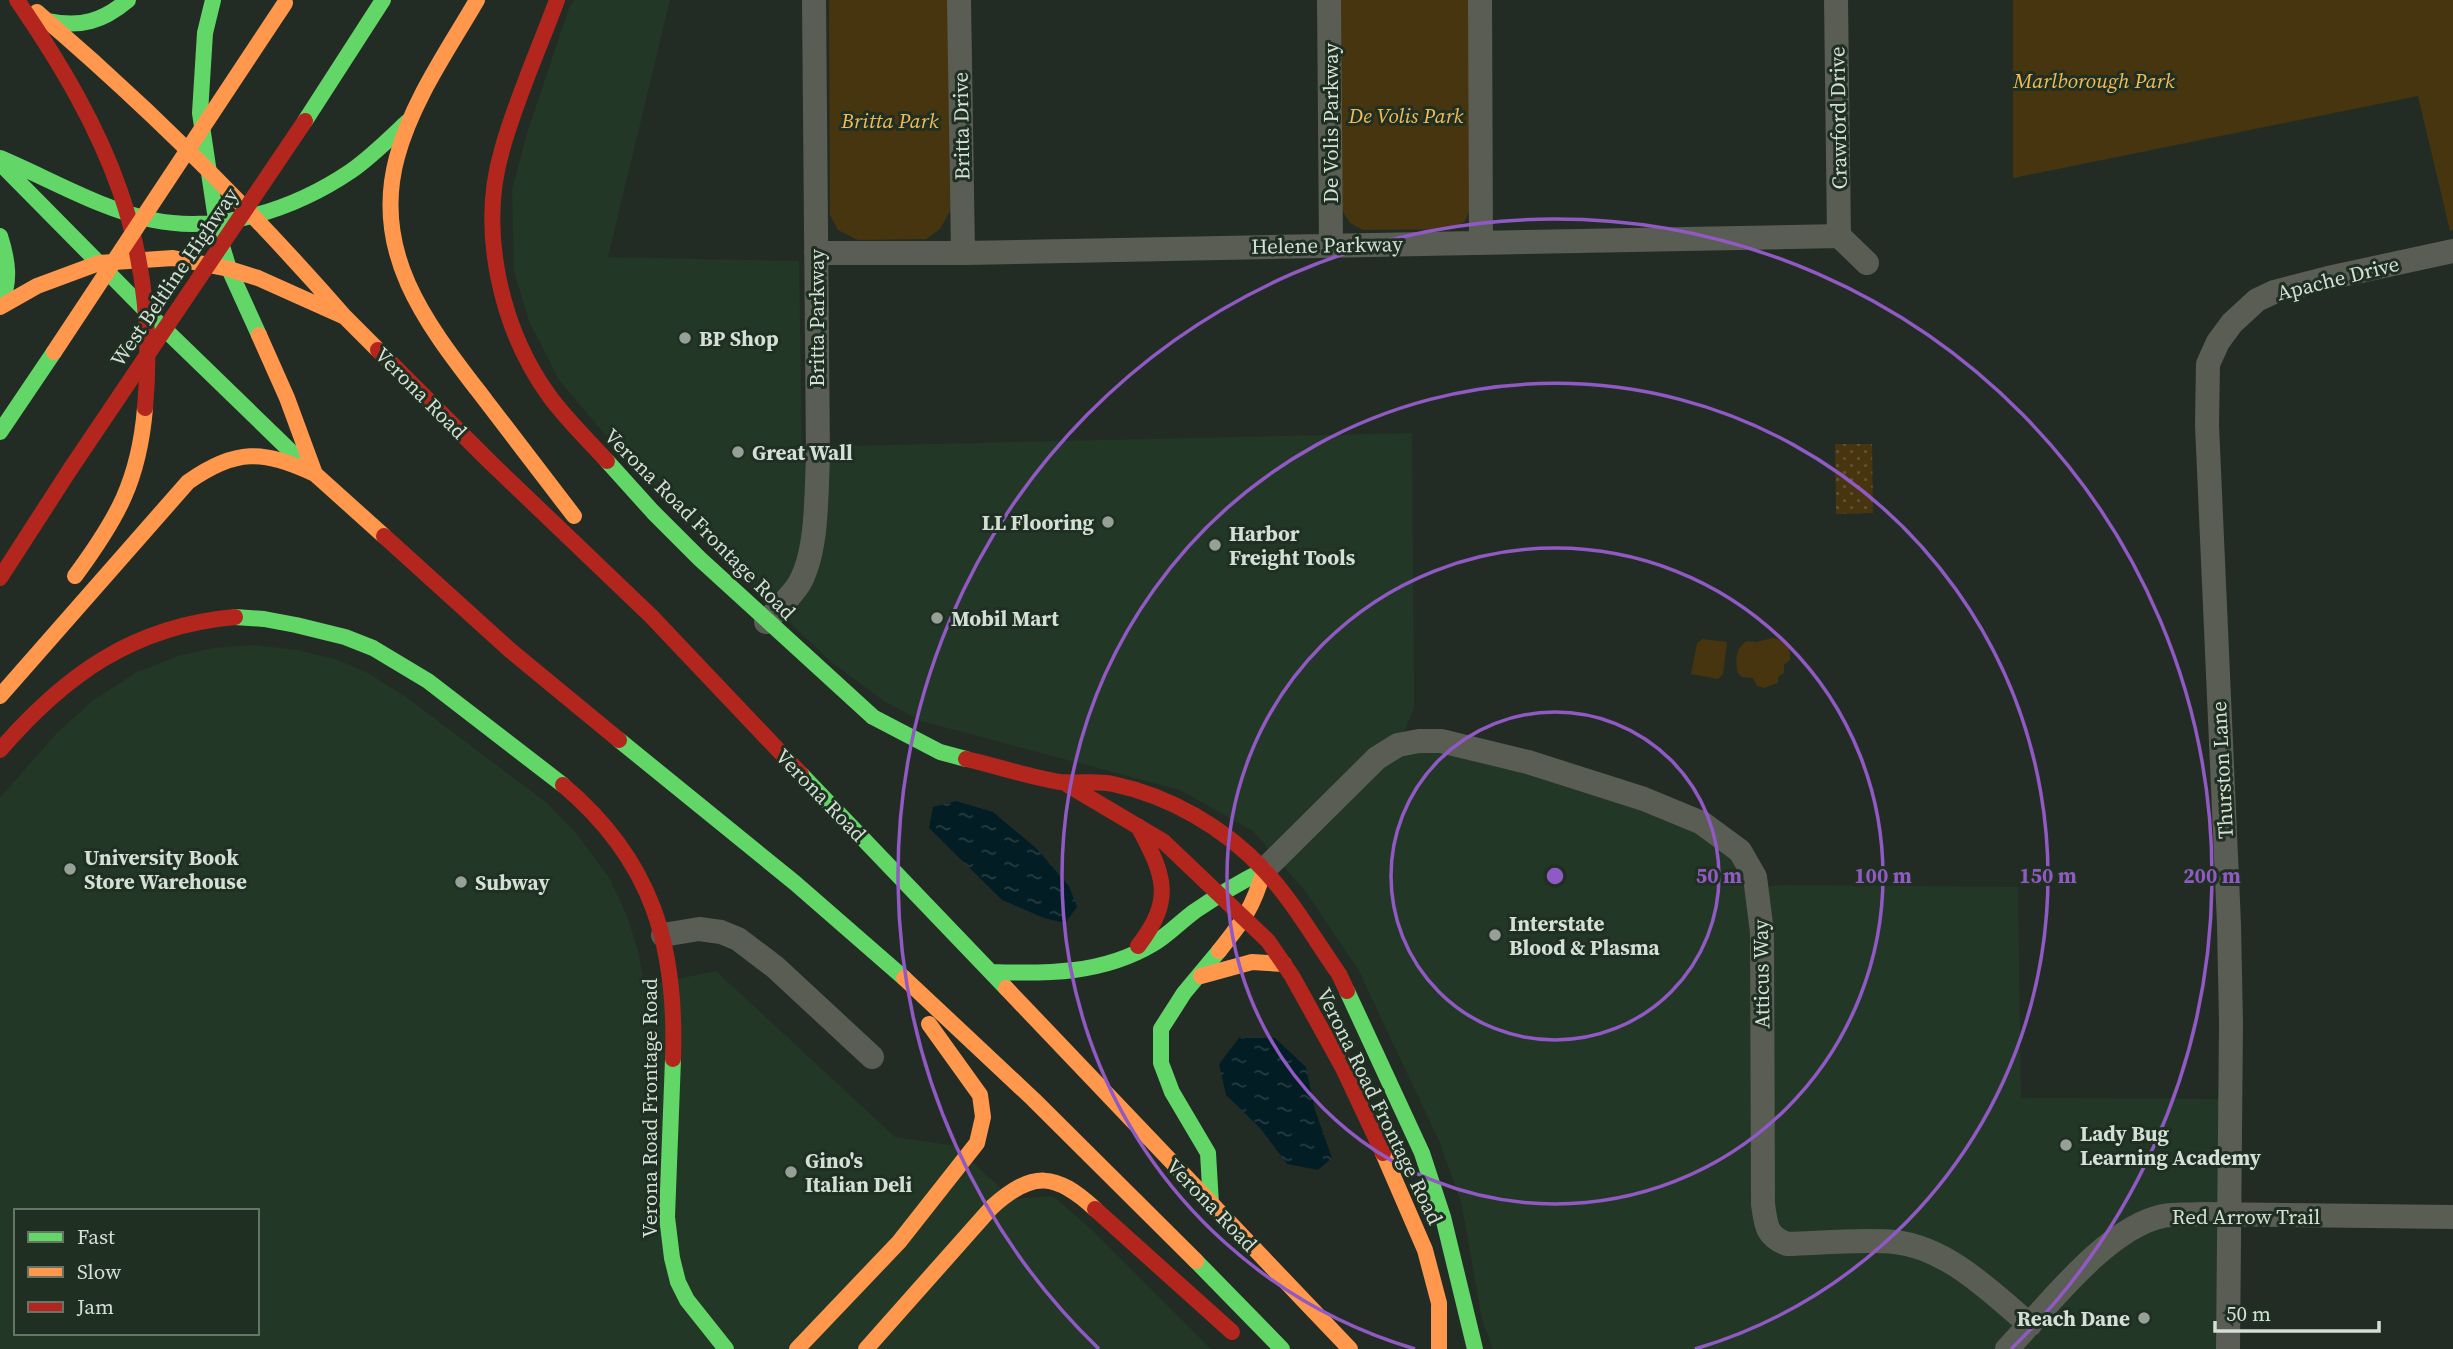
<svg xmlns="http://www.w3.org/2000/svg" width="2453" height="1349" viewBox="0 0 2453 1349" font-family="'Source Serif 4',serif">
	<defs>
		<pattern id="grass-dots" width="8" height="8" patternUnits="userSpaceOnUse" patternTransform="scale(1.75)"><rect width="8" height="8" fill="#47350f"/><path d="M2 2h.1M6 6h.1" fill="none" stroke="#615231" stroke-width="1.8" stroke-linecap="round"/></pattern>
		<pattern id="water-ripples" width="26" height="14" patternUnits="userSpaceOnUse" patternTransform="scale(1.75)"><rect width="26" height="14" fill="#031d24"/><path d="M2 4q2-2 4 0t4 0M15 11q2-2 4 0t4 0" fill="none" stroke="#273d43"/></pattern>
	</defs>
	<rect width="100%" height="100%" fill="#222c24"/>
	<path fill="#233726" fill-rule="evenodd" d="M 574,0 L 670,0 L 608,257 L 799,261 L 802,447 L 1412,433 L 1414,708 L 1399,745 L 1441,741 L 1724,838 L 1750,888 L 1782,885 L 2018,887 L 2021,1098 L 2230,1099 L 2228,1349 L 1493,1349 L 1482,1320 L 1462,1206 L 1440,1143 L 1358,969 L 1305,891 L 1253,831 L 1180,790 L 921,721 L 884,701 L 831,662 L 749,584 L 614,445 L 559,380 L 529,321 L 514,272 L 512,190 L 527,133 L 569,8 Z
		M 254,645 L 297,650 L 338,660 L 368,673 L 406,697 L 547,803 L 576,833 L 610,879 L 627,916 L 639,954 L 644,986 L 716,971 L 895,1137 L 956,1146 L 1012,1199 L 1053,1196 L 1093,1231 L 1211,1349 L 0,1349 L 0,798 L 55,735 L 92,701 L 137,672 L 178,656 L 213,648 ZM 16,1211 L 257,1211 L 257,1333 L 16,1333 Z"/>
	<path fill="url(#grass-dots)" d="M 1835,444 L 1872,444 L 1873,513 L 1836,514 Z"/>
	<path fill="#47350f" d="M 829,0 L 948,0 L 950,211 L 940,229 L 926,239 L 858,240 L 838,230 L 830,215 Z
		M 1341,0 L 1470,0 L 1471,207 L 1465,221 L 1453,229 L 1363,230 L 1350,223 L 1342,210 Z
		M 2013,0 L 2453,0 L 2453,230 L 2450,231 L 2418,96 L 2013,178 Z
		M 1772,638 C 1785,639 1791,647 1790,660 L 1784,665 L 1784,673 L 1778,677 L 1778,683 L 1764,688 L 1757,686 L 1753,678 L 1742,677 L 1738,673 C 1735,661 1735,648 1747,641 L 1757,642 Z
		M 1703,639 L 1727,642 L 1723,674 L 1718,679 L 1691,674 L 1697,643 Z"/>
	<path fill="url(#water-ripples)" d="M 956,801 L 993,812 L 1036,848 L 1069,886 L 1077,907 L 1065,923 L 1044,918 L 1002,900 L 929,828 L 933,807 Z
		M 1239,1038 L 1275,1038 L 1306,1067 L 1315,1110 L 1332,1158 L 1318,1170 L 1287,1164 L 1260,1128 L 1226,1095 L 1219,1064 Z"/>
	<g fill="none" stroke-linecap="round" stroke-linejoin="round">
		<path stroke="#5a5d53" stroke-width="24" d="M 959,0 L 963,253
			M 1329,0 L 1331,245
			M 1480,0 L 1481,243
			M 1836,0 L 1839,236
			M 1839,236 L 1867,263
			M 816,253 L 963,253 L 1839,236
			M 766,622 C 776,610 791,597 799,584 C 818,552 816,494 818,458 L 814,0
			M 1264,870 L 1377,758 L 1398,745 L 1419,741 L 1441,741 L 1528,762 L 1644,799 L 1702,823 L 1740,851 L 1755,877 L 1762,932 L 1763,1204 C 1766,1225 1766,1236 1787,1244 C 1820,1243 1863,1239 1895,1242 C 1948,1248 1991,1292 2030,1325
			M 663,935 L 699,929 L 721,932 L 738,939 L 775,967 L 872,1057
			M 2007,1349 C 2046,1308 2107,1227 2163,1216 C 2175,1214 2189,1215 2201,1214 L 2453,1217
			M 2228,1349 L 2231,1023 L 2229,924 L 2207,425 L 2208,364 L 2218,342 L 2232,323 L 2257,300 L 2274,292 L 2328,278 L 2453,251"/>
		<path stroke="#63d668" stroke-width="16" d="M 213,0 L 205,33 L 200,113 L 218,233 L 229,269 L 259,335
			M 48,21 C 81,28 103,21 128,0
			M 305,121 L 383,0
			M 0,158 C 50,179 100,209 153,220 C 220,234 295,209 351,171 C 371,157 389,139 407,122
			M 0,163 L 148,313 L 312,472
			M 0,236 C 8,261 11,282 0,306
			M 0,432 L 54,352
			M 607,461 L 653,512 L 700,559 L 873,717 L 940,752 L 966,759
			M 235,617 L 264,619 L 296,625 L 345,637 L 373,648 L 428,681 L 563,785
			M 619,740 L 795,883 L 904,978
			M 801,774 L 1006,988
			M 991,972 C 1047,974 1103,974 1153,944 C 1168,935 1180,922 1195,911 C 1217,896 1240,882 1264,870
			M 1347,991 L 1422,1153 L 1443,1217 L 1475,1349
			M 673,1059 L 667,1217 L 672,1258 L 678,1282 L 687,1300 L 726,1349
			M 1211,1204 L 1208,1153 L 1172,1092 L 1161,1063 L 1161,1029 L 1184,993 L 1219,951
			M 1196,1261 L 1282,1349"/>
		<path stroke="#ff974d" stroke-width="16" d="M 477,0 C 448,50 412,101 397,157 C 370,256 430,328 486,401 C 516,440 545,478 574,516
			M 37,12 C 147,106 250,208 345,317
			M 0,307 L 37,286 L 99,263 L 173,258 L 229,269 L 258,278 L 345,317 L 378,350
			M 259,335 L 287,398 L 315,474
			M 75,576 C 117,519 139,481 145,408
			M 0,696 L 188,482 C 236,448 263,450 315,474 L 384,536
			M 1219,951 C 1243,921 1253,908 1264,870
			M 1201,976 L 1252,962 L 1284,964
			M 904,978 L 1033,1099 L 1196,1261
			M 1006,988 L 1350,1349
			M 1383,1153 L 1425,1250 L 1439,1303 L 1439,1349
			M 797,1349 L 899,1242 L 977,1143 L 983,1117 L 980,1095 L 929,1024
			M 866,1349 L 992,1207 C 1033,1170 1056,1173 1095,1209"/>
		<path stroke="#b3261e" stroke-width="16" d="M 17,0 C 107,131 160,245 145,408
			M 557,0 C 539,49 516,99 502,150 C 478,231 501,330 550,397 C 567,420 588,440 607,461
			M 378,350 L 490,462 L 651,616 L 801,774
			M 384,536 L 511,651 L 619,740
			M 0,578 L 71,468
			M 0,750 C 65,675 133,626 235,617
			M 966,759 C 997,766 1029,777 1060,782 C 1077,784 1095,780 1113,784 C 1170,796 1225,828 1264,870 C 1293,901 1315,940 1339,974 L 1347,991
			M 563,785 C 652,860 677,945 673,1059
			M 1068,785 L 1164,842 L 1268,941 L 1292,976 L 1343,1068 L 1383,1153
			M 1138,826 C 1164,875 1175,898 1138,946
			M 1095,1209 L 1232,1332"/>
		<path stroke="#ff974d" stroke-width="16" d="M 54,352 L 285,3"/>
		<path stroke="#b3261e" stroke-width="16" d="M 71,468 L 305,121"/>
	</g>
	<g fill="none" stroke="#9159c4" stroke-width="3.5">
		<circle cx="1555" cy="876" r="164"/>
		<circle cx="1555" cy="876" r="328"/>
		<path d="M1415 1349A493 493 0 1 1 1695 1349"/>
		<path d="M1099 1349A657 657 0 1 1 2011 1349"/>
	</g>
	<g fill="#96a097" stroke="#1f2f21" stroke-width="2.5">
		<circle cx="685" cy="338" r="7"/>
		<circle cx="738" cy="452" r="7"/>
		<circle cx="1108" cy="522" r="7"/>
		<circle cx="1215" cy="545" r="7"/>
		<circle cx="937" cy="618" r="7"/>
		<circle cx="70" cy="869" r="7"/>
		<circle cx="461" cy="882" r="7"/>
		<circle cx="1495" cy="935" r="7"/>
		<circle cx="2066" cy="1145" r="7"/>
		<circle cx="791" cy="1172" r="7"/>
		<circle cx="2144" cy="1318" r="7"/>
	</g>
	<g text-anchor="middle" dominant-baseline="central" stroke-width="6" stroke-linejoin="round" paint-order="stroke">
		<g font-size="21" font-style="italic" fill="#f4bb57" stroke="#1f2f21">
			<text x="2094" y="80">Marlborough Park</text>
			<text x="1406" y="115">De Volis Park</text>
			<text x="890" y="120">Britta Park</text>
		</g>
		<g font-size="21" fill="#d4dfd5" stroke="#1f2f21">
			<text transform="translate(1838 118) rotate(-91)">Crawford Drive</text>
			<text transform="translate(1330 123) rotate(-90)">De Volis Parkway</text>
			<text transform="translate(961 126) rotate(-91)">Britta Drive</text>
			<text transform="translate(1327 245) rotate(-1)">Helene Parkway</text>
			<text transform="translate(174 277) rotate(-56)">West Beltline Highway</text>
			<text transform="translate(2338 278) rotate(-14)">Apache Drive</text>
			<text transform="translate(816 318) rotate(-90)">Britta Parkway</text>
			<text transform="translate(421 393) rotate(45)">Verona Road</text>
			<text transform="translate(700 524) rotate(45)">Verona Road Frontage Road</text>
			<text transform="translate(2222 770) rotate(-93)">Thurston Lane</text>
			<text transform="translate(821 795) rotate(46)">Verona Road</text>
			<text transform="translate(1761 974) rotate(-91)">Atticus Way</text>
			<text transform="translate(1380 1106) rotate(64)">Verona Road Frontage Road</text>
			<text transform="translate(649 1108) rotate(-90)">Verona Road Frontage Road</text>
			<text transform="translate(1212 1205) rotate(46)">Verona Road</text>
			<text x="2246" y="1216">Red Arrow Trail</text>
		</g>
		<g font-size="21" font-weight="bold" fill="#d4dfd5" stroke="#1f2f21" text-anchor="start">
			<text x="699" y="338">BP Shop</text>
			<text x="752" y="452">Great Wall</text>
			<text x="1094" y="522" text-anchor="end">LL Flooring</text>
			<text x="1229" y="533">Harbor<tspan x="1229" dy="24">Freight Tools</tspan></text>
			<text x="951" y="618">Mobil Mart</text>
			<text x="84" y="857">University Book<tspan x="84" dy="24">Store Warehouse</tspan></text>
			<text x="475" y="882">Subway</text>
			<text x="1509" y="923">Interstate<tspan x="1509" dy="24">Blood &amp; Plasma</tspan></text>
			<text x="2080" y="1133">Lady Bug<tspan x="2080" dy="24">Learning Academy</tspan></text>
			<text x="805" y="1160">Gino's<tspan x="805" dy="24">Italian Deli</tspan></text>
			<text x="2130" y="1318" text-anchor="end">Reach Dane</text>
		</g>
	</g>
	<circle cx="1555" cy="876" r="10" fill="#9159c4" stroke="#1f2f21" stroke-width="3.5"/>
	<g font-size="21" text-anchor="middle" font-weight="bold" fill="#9159c4" stroke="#1f2f21" stroke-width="6" stroke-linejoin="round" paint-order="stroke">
		<text x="1719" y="883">50 m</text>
		<text x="1883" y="883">100 m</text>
		<text x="2048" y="883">150 m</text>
		<text x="2212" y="883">200 m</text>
	</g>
	<rect x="14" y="1209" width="245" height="126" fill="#1f2f21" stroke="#677569" stroke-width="2"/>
	<rect x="28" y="1232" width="35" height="10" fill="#63d668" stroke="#677569" stroke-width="2"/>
	<text x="77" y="1244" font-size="21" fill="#d4dfd5">Fast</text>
	<rect x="28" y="1267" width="35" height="10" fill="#ff974d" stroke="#677569" stroke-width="2"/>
	<text x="77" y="1279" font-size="21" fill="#d4dfd5">Slow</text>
	<rect x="28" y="1302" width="35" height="10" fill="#b3261e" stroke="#677569" stroke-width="2"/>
	<text x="77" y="1314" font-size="21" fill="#d4dfd5">Jam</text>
	<path d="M2215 1321v10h164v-10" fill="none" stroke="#d4dfd5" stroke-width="3.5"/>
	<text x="2226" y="1321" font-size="21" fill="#d4dfd5" stroke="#1f2f21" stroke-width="5" paint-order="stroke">50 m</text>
</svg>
